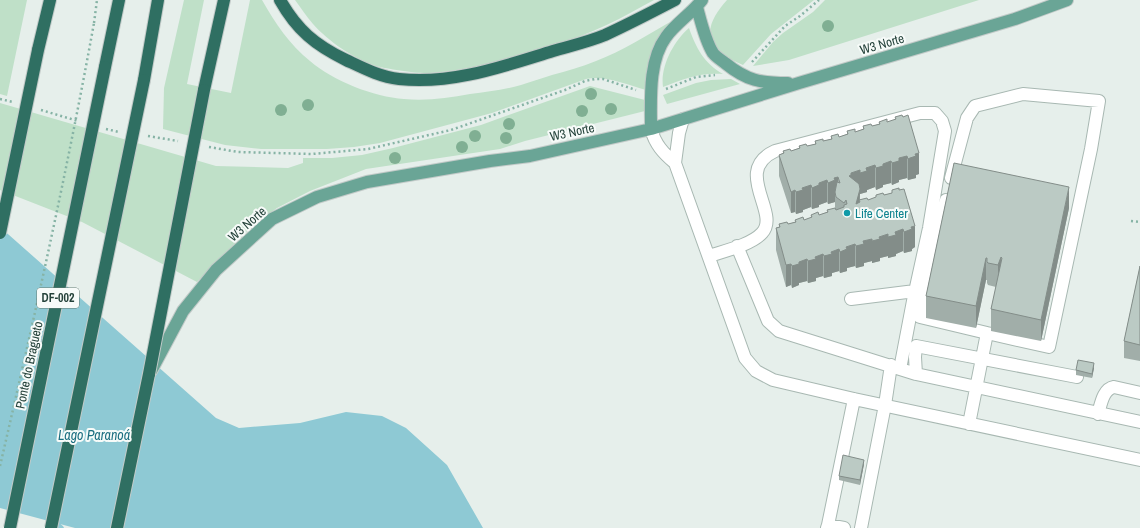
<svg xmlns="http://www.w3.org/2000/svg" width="1140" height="528" viewBox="0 0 1140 528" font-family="'Archivo Narrow',sans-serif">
	<rect width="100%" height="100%" fill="#e6efeb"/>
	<path fill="#bfe0c8" d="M 0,0 L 27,0 L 7,96 L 0,94 Z
		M 184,0 L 204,0 L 187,84 L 231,93 L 250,0 L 262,0 C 275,23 290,45 310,61 C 333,81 374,97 404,99 C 427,101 448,98 470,94 C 487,92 504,90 521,85 C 531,82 542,78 552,75 C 567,71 581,67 596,61 C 622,51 646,36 670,22 L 656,45 L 646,90 C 627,85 606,75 586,79 L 492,113 L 380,143 L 354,147 L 327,149 L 261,149 L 225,145 L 163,129 L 164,88 Z
		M 295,0 L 654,0 C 642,6 631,13 619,19 C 565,46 491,68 430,73 C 419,74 387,69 376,66 C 354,59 328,41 313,24 C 306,16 301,8 295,0 Z
		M 727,0 L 814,0 L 771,34 L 743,65 C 735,62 729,58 723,54 C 700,37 712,17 727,0 Z
		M 825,0 L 979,0 L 789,60 L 753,66 L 773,42 L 783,33 L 813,12 Z
		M 689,28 C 696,48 704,63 723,74 C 701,72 683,79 663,87 C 660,66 674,41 689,28 Z
		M 731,79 L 740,84 L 667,104 L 663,95 L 696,83 L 711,80 Z
		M 590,86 L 645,100 L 645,111 L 525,141 L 500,149 L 366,169 L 310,191 L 277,208 L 251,227 L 197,282 L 82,222 L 0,190 L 0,103 L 216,166 L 288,168 L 303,163 L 303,158 L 332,158 L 362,155 L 393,148 L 481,125 Z"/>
	<path fill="#8ec9d4" d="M 0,227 L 216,418 L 239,428 L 300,423 L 346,412 L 382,416 L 406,428 L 447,465 L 483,528 L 75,528 L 0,508 Z"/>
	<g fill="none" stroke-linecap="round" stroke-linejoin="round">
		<path stroke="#8ec9d4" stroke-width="5.5" d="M 52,520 L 61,528"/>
		<defs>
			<path id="minor" d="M 683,119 L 679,133 L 675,163 L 745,358 L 756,371 L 773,380 L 854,399 L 1140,460
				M 651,129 C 655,144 663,153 675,163
				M 951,178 L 967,118 L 975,106 L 1023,94 L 1099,101 L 1091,149 L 1049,347 L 987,333 L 969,424
				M 946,200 L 920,317 L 987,333
				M 737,246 L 768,321 L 779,331 L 916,374 L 1140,422
				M 709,256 C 724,251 751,245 762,233 C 781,213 732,171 775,151 L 920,113 L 935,113 L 942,121 L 945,131 L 929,228 L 913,301 L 900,369
				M 851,299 L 915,291
				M 916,374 L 915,357 L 916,346 L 1077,377
				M 1098,414 C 1101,404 1103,389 1114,387 L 1140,393
				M 828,525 L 854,399
				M 827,528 L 828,525 L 844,528
				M 861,528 L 885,405 L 891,365"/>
			<path id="major" d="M 697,7 C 701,22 705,40 713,53 C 716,57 721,60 725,63 C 747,81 761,83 788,83
				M 651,129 C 651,101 648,61 666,37 C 675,24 692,13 702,0
				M 151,371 L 183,311 L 216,270 L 272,219 L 317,197 L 367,182 L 490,161 L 530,156 L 651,129 L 799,83 L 1015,19 L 1067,0"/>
			<path id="highway" d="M 280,0 C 297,30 315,45 346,60 C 363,68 380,77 399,79 C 452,85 504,66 553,51 C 570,46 588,42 605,35 C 629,24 652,12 675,0
				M 38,50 L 50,0
				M 105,67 L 119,0
				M 144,80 L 158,0
				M 204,90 L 224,0
				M 117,528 L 149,374"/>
		</defs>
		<use href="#minor" stroke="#a8b8b2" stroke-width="14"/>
		<use href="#major" stroke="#c2cac8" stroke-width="14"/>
		<use href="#highway" stroke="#c2cac8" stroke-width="14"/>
		<path stroke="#86b3a5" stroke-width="2.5" stroke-dasharray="2 3" stroke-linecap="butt" d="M 94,23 L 97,0
			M 752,62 L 785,26 L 800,16 L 819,0
			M 666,89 L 696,77 L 715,75
			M 0,99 L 13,102
			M 41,110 L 78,121
			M 106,129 L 119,132
			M 148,136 L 178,141
			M 209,147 L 238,152 L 312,154 L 368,149 L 451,130 L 565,90 L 585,81 L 595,79 L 603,79 L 636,90
			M 1131,221 L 1140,222"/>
		<use href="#minor" stroke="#fff" stroke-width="12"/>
		<use href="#major" stroke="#6aa596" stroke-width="12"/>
		<use href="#highway" stroke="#2f6f62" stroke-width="12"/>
		<defs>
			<path id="highway-bridge" d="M 0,233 L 38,50
				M 149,374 L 204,90
				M 10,528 L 105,67
				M 51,528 L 144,80"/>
		</defs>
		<use href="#highway-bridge" stroke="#c2cac8" stroke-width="14" stroke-linecap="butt"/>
		<path stroke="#86b3a5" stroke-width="2.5" stroke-dasharray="2 3" stroke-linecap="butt" d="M 0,466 C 34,319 67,172 94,23"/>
		<use href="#highway-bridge" stroke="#2f6f62" stroke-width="12"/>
	</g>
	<g fill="#80af93">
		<circle cx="828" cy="26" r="6"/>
		<circle cx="591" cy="94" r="6"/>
		<circle cx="308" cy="105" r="6"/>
		<circle cx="611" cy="109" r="6"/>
		<circle cx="281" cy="110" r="6"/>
		<circle cx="582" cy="111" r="6"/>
		<circle cx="509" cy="124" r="6"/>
		<circle cx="475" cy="136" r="6"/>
		<circle cx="506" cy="138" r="6"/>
		<circle cx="462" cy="147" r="6"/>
		<circle cx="395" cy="158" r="6"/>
	</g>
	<path fill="#a1aea9" d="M 895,117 L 919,174 L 916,175 L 916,178 L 908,180 L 907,178 L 899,180 L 899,182 L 892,185 L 891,183 L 883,185 L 883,187 L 876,190 L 875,187 L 867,190 L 867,192 L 860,194 L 860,192 L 860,200 L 868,200 L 876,198 L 876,195 L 884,195 L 892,193 L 892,190 L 915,247 L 912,249 L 912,251 L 904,253 L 903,251 L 896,254 L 896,256 L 888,258 L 888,256 L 880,258 L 880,261 L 872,263 L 872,261 L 864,263 L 864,266 L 856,268 L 855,266 L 847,268 L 847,271 L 840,273 L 839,271 L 832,273 L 832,276 L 824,278 L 823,276 L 816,278 L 816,281 L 808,283 L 807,281 L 799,283 L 799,285 L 792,288 L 791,285 L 786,287 L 776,250 L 776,228 L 779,227 L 779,224 L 788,224 L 795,222 L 795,220 L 804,220 L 811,218 L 811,215 L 819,215 L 827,212 L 827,210 L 835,209 L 835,200 L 835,202 L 828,204 L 827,202 L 819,205 L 819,207 L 812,209 L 811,207 L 803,210 L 803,212 L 796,214 L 795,212 L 791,213 L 779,176 L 779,155 L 783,153 L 783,151 L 791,151 L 799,148 L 799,146 L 807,146 L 815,144 L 815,141 L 823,141 L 831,139 L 831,136 L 839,137 L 847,134 L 847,131 L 855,132 L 863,129 L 863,126 L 872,126 L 879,124 L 879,122 L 887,122 L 895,120 Z
		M 954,163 L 1069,208 L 1041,341 L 991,331 L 991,309 L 996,287 L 988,285 L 987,283 L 987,280 L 986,280 L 976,328 L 926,318 L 926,296 Z
		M 1140,266 L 1140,361 L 1124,358 L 1124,341 Z
		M 1094,368 L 1092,378 L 1076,375 L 1076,370 Z
		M 864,464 L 860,485 L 839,480 L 839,476 Z"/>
	<path fill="#838d89" d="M 919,153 L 919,174 L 916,175 L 916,178 L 908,180 L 908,159 L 915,154 Z
		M 907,156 L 907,178 L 899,180 L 899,182 L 892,185 L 892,163 L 899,158 Z
		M 891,161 L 891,183 L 883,185 L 883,187 L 876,190 L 876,168 L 883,164 Z
		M 875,165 L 875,187 L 867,190 L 867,192 L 860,194 L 860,173 L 866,168 Z
		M 860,170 L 860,192 L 859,212 L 851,195 L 849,176 L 851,173 Z
		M 838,177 L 838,198 L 835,192 L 835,202 L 828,204 L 828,183 L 834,178 Z
		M 827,180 L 827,202 L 819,205 L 819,207 L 812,209 L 812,188 L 819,183 Z
		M 811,185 L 811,207 L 803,210 L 803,212 L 796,214 L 796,192 L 802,188 Z
		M 1069,187 L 1069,208 L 1041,341 L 1041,320 Z
		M 795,190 L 795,212 L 791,213 L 791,192 Z
		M 915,226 L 915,247 L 912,249 L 912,251 L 904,253 L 904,232 L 911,227 Z
		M 903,229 L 903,251 L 896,254 L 896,256 L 888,258 L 888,237 L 895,232 Z
		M 888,234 L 888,256 L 880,258 L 880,261 L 872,263 L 872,241 L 879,237 Z
		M 872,239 L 872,261 L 864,263 L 864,266 L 856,268 L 856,246 L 863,241 Z
		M 855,244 L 855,266 L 847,268 L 847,271 L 840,273 L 840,252 L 846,247 Z
		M 839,249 L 839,271 L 832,273 L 832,276 L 824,278 L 824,256 L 831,252 Z
		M 823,254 L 823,276 L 816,278 L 816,281 L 808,283 L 808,261 L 815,257 Z
		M 1001,257 L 1001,279 L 998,287 L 998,265 Z
		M 986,258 L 986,280 L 976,328 L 976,306 Z
		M 807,259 L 807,281 L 799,283 L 799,285 L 792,288 L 792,266 L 799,262 Z
		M 791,264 L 791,285 L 786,287 L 786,265 Z
		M 1094,363 L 1094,368 L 1092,378 L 1092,374 Z
		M 864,460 L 864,464 L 860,485 L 860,480 Z"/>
	<path fill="#bbcac4" stroke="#838d89" d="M 902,115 L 903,117 L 908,115 L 919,153 L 915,154 L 916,156 L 910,158 L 908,159 L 907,156 L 899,158 L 899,161 L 892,163 L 891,161 L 883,164 L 883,166 L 876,168 L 875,165 L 866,168 L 867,171 L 860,173 L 860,170 L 851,173 L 851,175 L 849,176 L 859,184 L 860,189 L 856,204 L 860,202 L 859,200 L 867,198 L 868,200 L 876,197 L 876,195 L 883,193 L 884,195 L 892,193 L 892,190 L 899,188 L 899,190 L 904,189 L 915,226 L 911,227 L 912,229 L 904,232 L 903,229 L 895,232 L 896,235 L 888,237 L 888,234 L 879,237 L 880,239 L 872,241 L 872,239 L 863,241 L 864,244 L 856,246 L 855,244 L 846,247 L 847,249 L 840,252 L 839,249 L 831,252 L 832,254 L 824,256 L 823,254 L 815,257 L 816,259 L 808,261 L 807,259 L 799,262 L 799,264 L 792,266 L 791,264 L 786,265 L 776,228 L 780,227 L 779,224 L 787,222 L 788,224 L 796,222 L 795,220 L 803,217 L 804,220 L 812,217 L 811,215 L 818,212 L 819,215 L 828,212 L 827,210 L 835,208 L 836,210 L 844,207 L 844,205 L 847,204 L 846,200 L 844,203 L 836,197 L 835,192 L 837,182 L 840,183 L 838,177 L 834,178 L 835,180 L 828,183 L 827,180 L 819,183 L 819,185 L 812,188 L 811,185 L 802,188 L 803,190 L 796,192 L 795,190 L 791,192 L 779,155 L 784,153 L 783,151 L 790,149 L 791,151 L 800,148 L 799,146 L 806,144 L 807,146 L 816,144 L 815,141 L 823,139 L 823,141 L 832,139 L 831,136 L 838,134 L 839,137 L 848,134 L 847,131 L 855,129 L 855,132 L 864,129 L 863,126 L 871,124 L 872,126 L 880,124 L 879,122 L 887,119 L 887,122 L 896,119 L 895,117 Z
		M 954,163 L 1069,187 L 1041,320 L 991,309 L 1002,258 L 1001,257 L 998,265 L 988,263 L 987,262 L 987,258 L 986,258 L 976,306 L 926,296 Z
		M 1140,266 L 1140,345 L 1124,341 Z
		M 1078,360 L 1094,363 L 1092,374 L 1076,370 Z
		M 843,455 L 864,460 L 860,480 L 839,476 Z"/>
	<circle fill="#0f9aa8" stroke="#f7fbf9" stroke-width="1.5" cx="847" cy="213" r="4"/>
	<g text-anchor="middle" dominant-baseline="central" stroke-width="4" stroke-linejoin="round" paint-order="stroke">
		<rect fill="#f7fbf9" stroke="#637a73" stroke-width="1" x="37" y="288" width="42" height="20" rx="3"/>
		<g font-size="12" font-weight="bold" fill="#24423a">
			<text x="58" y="298">DF-002</text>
		</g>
		<g font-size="13" fill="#24423a" stroke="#f7fbf9">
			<text transform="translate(882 44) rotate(-16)">W3 Norte</text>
			<text transform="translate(572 132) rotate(-12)">W3 Norte</text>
			<text transform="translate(247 224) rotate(-41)">W3 Norte</text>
			<text transform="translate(29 365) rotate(-78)">Ponte do Bragueto</text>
		</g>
		<g font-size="13" fill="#0d838f" stroke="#f7fbf9" text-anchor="start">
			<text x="855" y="213">Life Center</text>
		</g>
		<g font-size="14" font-style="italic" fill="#1c6f80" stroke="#f7fbf9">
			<text x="94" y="435">Lago Paranoá</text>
		</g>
	</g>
</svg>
